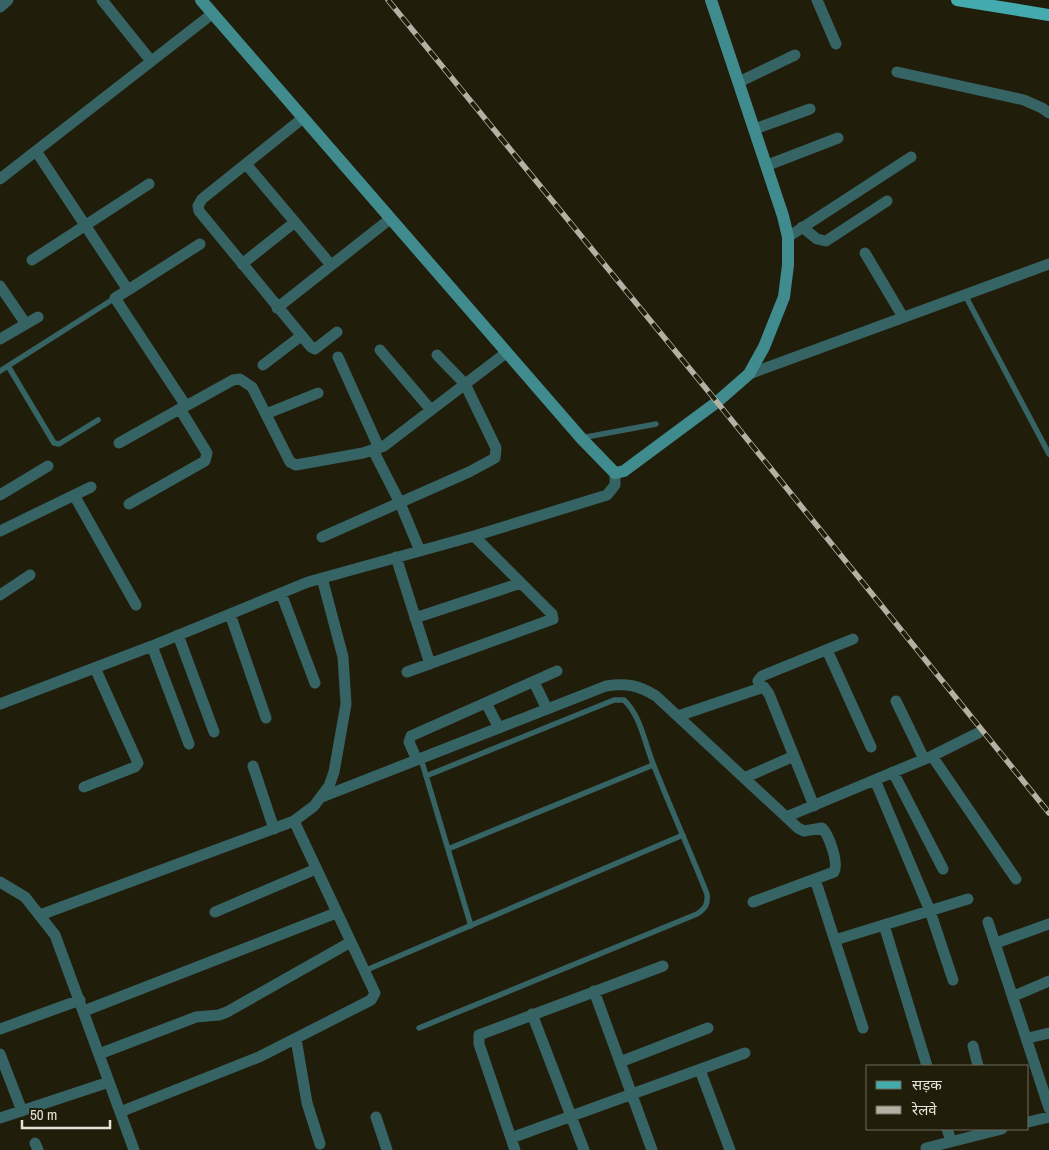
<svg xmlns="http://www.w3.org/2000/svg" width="1049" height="1150" viewBox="0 0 1049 1150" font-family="'Archivo Narrow','Noto Sans Devanagari',sans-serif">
	<rect width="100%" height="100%" fill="#211d0b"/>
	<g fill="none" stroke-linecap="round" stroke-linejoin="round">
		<path stroke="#366364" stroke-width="5.5" d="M 965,295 L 1049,454
			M 8,366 L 54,443 L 59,444 L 98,420
			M 0,371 L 115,298
			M 581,438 L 656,424
			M 421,759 L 471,926
			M 448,849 L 653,765
			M 364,971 L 683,835
			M 419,1028 L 697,914 C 706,908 708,904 707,894 C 690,851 671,809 654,766 C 645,745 641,716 624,700 L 614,700 L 426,776"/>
		<path stroke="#366364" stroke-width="11" d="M 102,0 L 151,61
			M 817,0 L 836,44
			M 0,7 L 8,0
			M 897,72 L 1024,100 L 1042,108 L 1049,113
			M 739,82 L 795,55
			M 303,118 L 202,199 L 198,206 L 199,211 L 311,347 L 315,349 L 337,332
			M 755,129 L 810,109
			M 36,151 L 128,290 L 115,298 L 186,406 L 233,380 L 240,379 L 252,387 L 290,462 L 296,465 L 363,453 L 384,446 L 507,352
			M 246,164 L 331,265
			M 768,165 L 838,138
			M 0,179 L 212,14
			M 802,227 L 817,239 L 826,241 L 887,201
			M 788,237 L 911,157
			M 865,253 L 903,317
			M 32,260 L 149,184
			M 242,264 L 295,222
			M 0,286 L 26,324
			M 128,290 L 200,244
			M 277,308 L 390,219
			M 0,339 L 38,317
			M 380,350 L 431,410
			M 338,357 L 379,448
			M 263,365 L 301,336
			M 749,374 L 1049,264
			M 266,414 L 318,393
			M 119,443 L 185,406
			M 373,450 L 400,503 L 420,551
			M 0,495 L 48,466
			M 74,495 L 136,605
			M 129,504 L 205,461 L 207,453 L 180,409
			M 0,531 L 91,487
			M 322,537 L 469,472 L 495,458 L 496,448 L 465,384 L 437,355
			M 396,557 L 430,664
			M 281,593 L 315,683
			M 0,595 L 30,575
			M 230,614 L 266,718
			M 415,618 L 521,583
			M 178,635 L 214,732
			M 152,646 L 189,744
			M 827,650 L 871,747
			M 407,672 L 553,619 L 552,614 L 474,536
			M 534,682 L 547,709
			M 760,687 L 758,681 L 762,676 L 853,639
			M 896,701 L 924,759
			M 486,703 L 499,728
			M 0,704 L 152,646 L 308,582 L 474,536 L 607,495 L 615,485 L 615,473
			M 678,716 L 764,687 L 769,694 L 814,806
			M 932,756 L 1016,879
			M 417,760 L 409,742 L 411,736 L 557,671
			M 253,766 L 274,829
			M 893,772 L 943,869
			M 744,778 L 794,756
			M 875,780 L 930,911 L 953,980
			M 84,787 L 135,767 L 138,763 L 95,668
			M 322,797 L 606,686 C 627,683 638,685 656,696 L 798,828 L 804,831 L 822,828 C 829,835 839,863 834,872 L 753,902
			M 786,817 L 932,756 L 978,733
			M 815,879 L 863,1028
			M 0,882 L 25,897 L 55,935 L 134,1150
			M 215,912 L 316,869
			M 40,915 L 294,821 L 314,806 L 329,786 L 334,772 L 346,704 L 343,657 L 322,578
			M 988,922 L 1049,1108
			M 884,925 L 927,1066
			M 835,940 L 968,899
			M 996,943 L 1049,924
			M 594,991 L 652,1150
			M 1014,996 L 1049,981
			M 84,1011 L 336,913
			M 532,1014 L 584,1150
			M 0,1029 L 80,1000
			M 1028,1038 L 1049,1033
			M 296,1039 L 307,1103 L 320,1144
			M 973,1046 L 978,1066
			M 0,1054 L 22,1111
			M 99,1054 L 196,1017 L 219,1015 L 227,1012 L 349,943
			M 620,1062 L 708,1028
			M 700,1070 L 730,1150
			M 120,1112 L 259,1057 L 371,1000 L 375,993 L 294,821
			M 376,1117 L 387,1150
			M 0,1118 L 109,1082
			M 1028,1122 L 1049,1117
			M 947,1129 L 951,1141
			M 511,1138 L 745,1053
			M 35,1143 L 38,1150
			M 926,1148 L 1002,1129
			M 515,1150 L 479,1044 L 479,1035 L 663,966"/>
		<path stroke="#3f8b8d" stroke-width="12" d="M 201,0 L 581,438 L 615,473 L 624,471 L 717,402 L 749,374 L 764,347 L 784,297 L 788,265 L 788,237 L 783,216 L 711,0"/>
		<path stroke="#43aaad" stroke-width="12" d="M 957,0 L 1049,15"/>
		<defs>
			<path id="rail" d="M 388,0 L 717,402 L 1049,813"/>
		</defs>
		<use href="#rail" stroke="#b4b1a4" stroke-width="5.5"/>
		<use href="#rail" stroke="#211d0b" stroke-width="4" stroke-dasharray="11" stroke-linecap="butt"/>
	</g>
	<rect x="866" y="1065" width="162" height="65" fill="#211d0b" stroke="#6f6c5d"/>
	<rect x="876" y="1081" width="25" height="8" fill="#43aaad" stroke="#6f6c5d"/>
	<text x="912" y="1090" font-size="15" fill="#e5e2d7">सड़क</text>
	<rect x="876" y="1106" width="25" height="8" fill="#b4b1a4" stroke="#6f6c5d"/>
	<text x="912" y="1115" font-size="15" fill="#e5e2d7">रेलवे</text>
	<path d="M22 1120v8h88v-8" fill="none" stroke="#e5e2d7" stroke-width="2.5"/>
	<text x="30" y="1120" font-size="15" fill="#e5e2d7" stroke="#211d0b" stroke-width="4" paint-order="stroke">50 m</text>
</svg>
